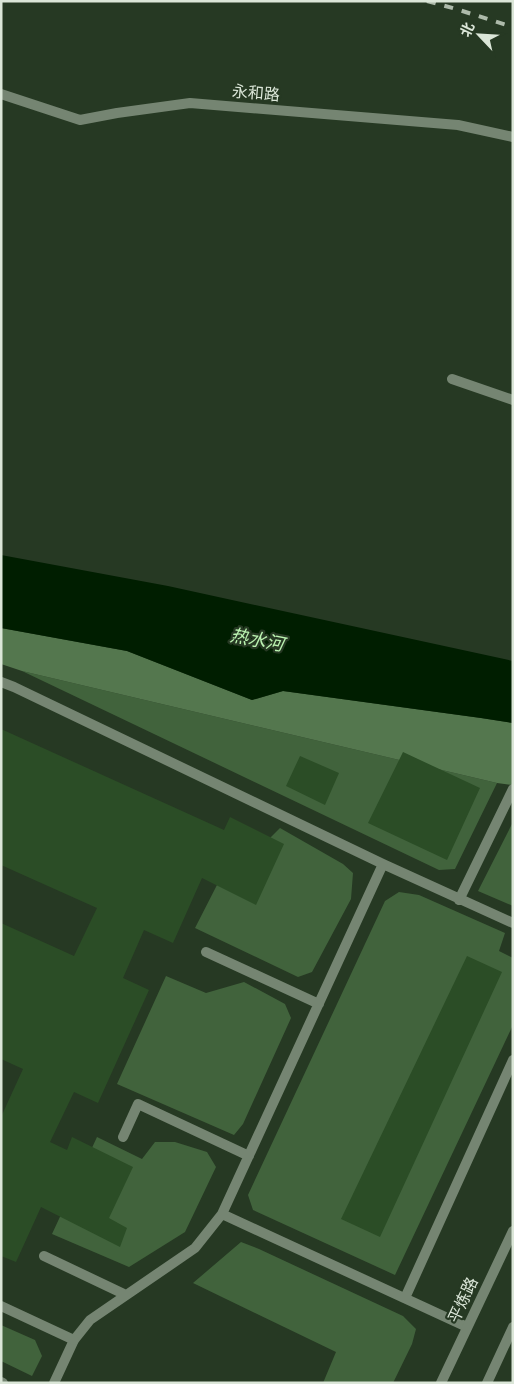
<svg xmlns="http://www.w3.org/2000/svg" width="514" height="1384" viewBox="0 0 514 1384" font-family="'Crimson Pro','Noto Sans SC',serif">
	<rect width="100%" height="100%" fill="#263923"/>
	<path fill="#41633c" d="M 22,671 L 497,783 L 455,869 L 439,870 Z
		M 513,822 L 513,906 L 478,891 Z
		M 280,828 L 343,864 L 353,873 L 351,899 L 312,972 L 298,977 L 195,928 L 241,838 L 262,846 Z
		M 399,892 L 419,895 L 505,933 L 499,951 L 513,958 L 513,1025 L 395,1275 L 253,1210 L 248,1195 L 385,901 Z
		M 166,976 L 206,993 L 244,982 L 285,1004 L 291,1018 L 243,1124 L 234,1135 L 117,1084 Z
		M 97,1137 L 142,1159 L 155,1142 L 175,1142 L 207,1152 L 216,1167 L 185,1232 L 129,1267 L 52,1234 Z
		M 241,1242 L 259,1249 L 403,1316 L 416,1329 L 412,1344 L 393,1383 L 323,1383 L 336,1352 L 193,1283 Z
		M 1,1325 L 35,1340 L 42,1356 L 32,1376 L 1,1361 Z"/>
	<path fill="#54774e" d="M 1,628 L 127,651 L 252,700 L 283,691 L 481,718 L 513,723 L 513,785 L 497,783 L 22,671 L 1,664 Z"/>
	<path fill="#001e00" d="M 1,555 L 168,586 L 513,661 L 513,723 L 481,718 L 283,691 L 252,700 L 127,651 L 1,628 Z"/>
	<path fill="#2b4d26" d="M 1,729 L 224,830 L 230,817 L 284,844 L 256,905 L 202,878 L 173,943 L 144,930 L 123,978 L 149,990 L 98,1103 L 74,1092 L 50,1142 L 67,1150 L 72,1137 L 133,1167 L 109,1218 L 127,1228 L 120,1247 L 41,1207 L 16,1262 L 1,1256 L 1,1117 L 23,1069 L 1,1059 L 1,923 L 74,956 L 97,908 L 1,865 Z
		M 403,752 L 480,788 L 447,860 L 368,823 Z
		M 300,756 L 339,773 L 325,805 L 286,786 Z
		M 467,956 L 502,972 L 380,1237 L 341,1219 Z"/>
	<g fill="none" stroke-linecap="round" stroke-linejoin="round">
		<path stroke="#758572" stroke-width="10" d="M 1,682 L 14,687 L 383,864 L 513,923
			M 459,900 L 513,789
			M 206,952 L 319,1004
			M 123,1137 L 138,1104 L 249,1156
			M 222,1214 L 467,1327
			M 44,1256 L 126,1295
			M 405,1298 L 513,1060
			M 1,1382 L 3,1383
			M 54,1383 L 74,1340 L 90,1320 L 195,1248 L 222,1214 L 383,864"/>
		<path stroke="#758572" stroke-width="10" d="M 1,94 L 80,120 L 117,113 L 190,103 L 458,125 L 513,137
			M 452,379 L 513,400
			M 1,1306 L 74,1340"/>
		<path stroke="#758572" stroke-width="10" d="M 441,1383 L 513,1231
			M 487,1383 L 513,1327"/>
		<path stroke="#adbaaa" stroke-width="4" stroke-dasharray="9 9" stroke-linecap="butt" d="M 427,1 L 456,9 L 513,27"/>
	</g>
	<g text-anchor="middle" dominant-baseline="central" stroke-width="4.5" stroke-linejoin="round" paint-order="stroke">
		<g font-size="16" fill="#dbe6d8" stroke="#263923">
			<text transform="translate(256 93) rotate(5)">永和路</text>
			<text transform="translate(463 1300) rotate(-65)">平炼路</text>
		</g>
		<g font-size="18" font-style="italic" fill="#bbf3b1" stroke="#263923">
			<text transform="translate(257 640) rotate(11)">热水河</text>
		</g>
	</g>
	<rect width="514" height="1384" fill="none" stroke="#dbe6d8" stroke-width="5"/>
	<g transform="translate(479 35) rotate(295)" stroke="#263923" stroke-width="4" paint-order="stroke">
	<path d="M0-4L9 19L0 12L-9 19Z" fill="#dbe6d8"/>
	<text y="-8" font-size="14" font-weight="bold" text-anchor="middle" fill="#dbe6d8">北</text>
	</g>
</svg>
